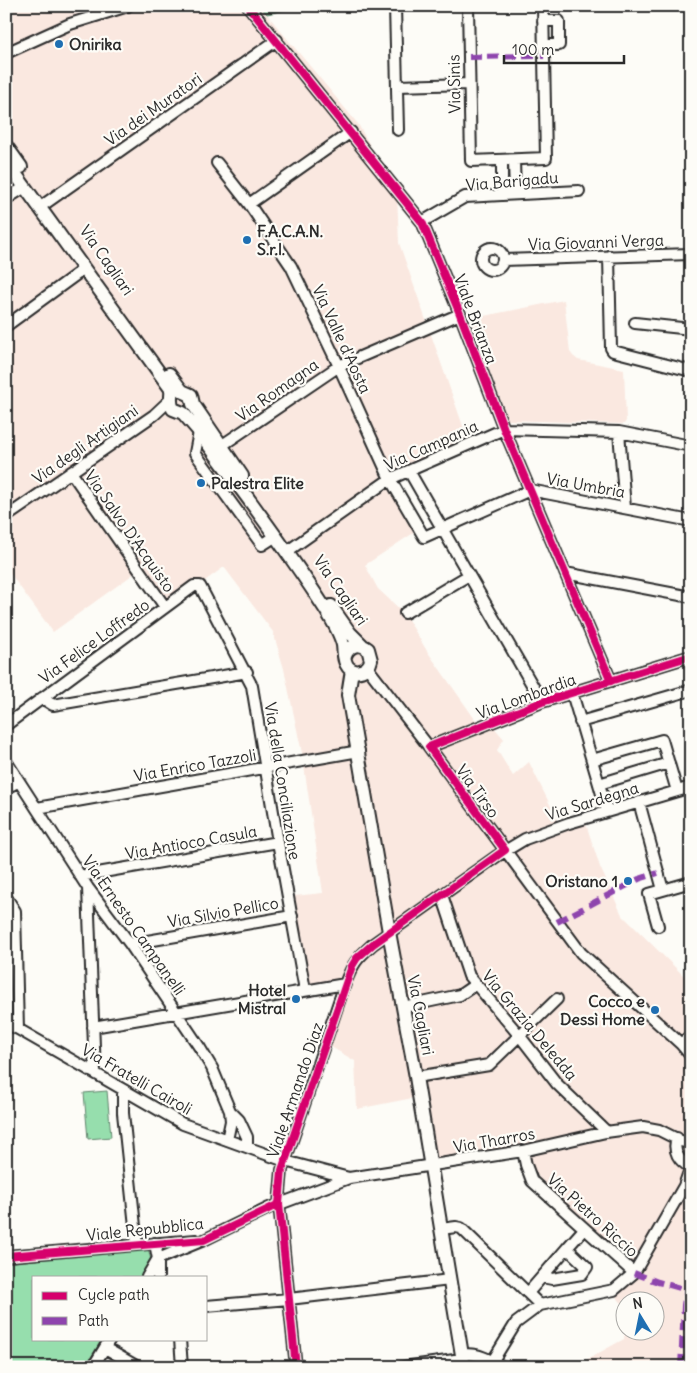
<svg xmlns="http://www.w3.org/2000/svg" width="697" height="1373" viewBox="0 0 697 1373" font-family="Delius,sans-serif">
	<rect width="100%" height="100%" fill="#fdfcf7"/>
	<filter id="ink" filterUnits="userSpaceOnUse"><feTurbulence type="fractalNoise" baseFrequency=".02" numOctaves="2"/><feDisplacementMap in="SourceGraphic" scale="10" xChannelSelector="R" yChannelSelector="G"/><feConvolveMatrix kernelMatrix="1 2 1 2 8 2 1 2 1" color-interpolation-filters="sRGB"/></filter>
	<g filter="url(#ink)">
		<path fill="#fae8e0" d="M 6,6 L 260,6 L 358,124 L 397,194 L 399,243 L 470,446 L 390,479 L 415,532 L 365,565 L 378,589 L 404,613 L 427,651 L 477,722 L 487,719 L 504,739 L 497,750 L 513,776 L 529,762 L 559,823 L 585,821 L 600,867 L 622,915 L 686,978 L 691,986 L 691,1367 L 581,1367 L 586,1360 L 624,1339 L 625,1331 L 654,1330 L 654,1300 L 624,1300 L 624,1306 L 615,1295 L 627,1287 L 637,1271 L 554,1201 L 521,1150 L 437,1164 L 423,1096 L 357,1109 L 355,1061 L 321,1041 L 335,993 L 311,997 L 294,896 L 323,893 L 302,753 L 284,669 L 273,632 L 224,567 L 166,609 L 139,570 L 53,632 L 6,568 Z
			M 564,300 L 570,352 L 573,356 L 578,360 L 624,369 L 626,421 L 624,424 L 508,420 L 471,323 L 474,318 Z"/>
		<path fill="#96dead" stroke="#60846c" d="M 260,6 L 304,6 L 267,14 Z
			M 107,1091 L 111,1137 L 88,1139 L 84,1093 Z
			M 148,1248 L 151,1260 L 141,1277 L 34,1277 L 34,1339 L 102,1339 L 85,1367 L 6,1367 L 6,1263 Z"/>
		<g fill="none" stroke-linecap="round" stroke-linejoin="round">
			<defs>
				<path id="minor" d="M 248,6 L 422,222 L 460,314 L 504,429 L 611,681
					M 395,6 L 398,130
					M 468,6 L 471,161 L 546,158 L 543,6
					M 543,21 L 559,21 L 559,45 L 544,45
					M 6,53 L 70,24 L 128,6
					M 397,86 L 469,84
					M 514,160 L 515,194
					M 502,161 L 502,194
					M 217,163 L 249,204 L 291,266 L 336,360 L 390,479 L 424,537 L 530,490 L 691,521
					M 6,199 L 25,187
					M 46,203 L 277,40
					M 249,204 L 351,132
					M 422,222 L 465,197 L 579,191
					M481 259a11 11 0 1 1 22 0a11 11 0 1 1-22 0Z
					M 609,256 L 611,348 L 613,351 L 691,371
					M 503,260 L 691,254
					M 635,323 L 691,329
					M 6,326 L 84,269
					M 199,432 L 195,453 L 262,545 L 276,536
					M 619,432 L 625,508
					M 221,446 L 339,366 L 460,314
					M 409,471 L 542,702
					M 71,472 L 165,607
					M 6,517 L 154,415 L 171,399
					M 292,548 L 390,479 L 504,429 L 619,432 L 691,446
					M 565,573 L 691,597
					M 405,613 L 469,575
					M 367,667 L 429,747 L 581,953 L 681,1044 L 691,1056
					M 572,693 L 607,811
					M 42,698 L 53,705 L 247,672
					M 580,722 L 691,690
					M 6,725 L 194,586 L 200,586 L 252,686 L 278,842 L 305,990
					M 429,747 L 542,702 L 691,656
					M 592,760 L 662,740 L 677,791
					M 6,761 L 88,888 L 130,944 L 200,1048 L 212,1068 L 230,1111 L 239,1120 L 247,1137 L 247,1147
					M 599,784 L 669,763
					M 6,788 L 19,781
					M 639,802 L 663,890 L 691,882
					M 37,808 L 359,751
					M 80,876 L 278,842
					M 88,888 L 95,1073
					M 442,895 L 469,976 L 519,1035 L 557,1084 L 607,1132
					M 6,897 L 15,911 L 18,1029
					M 658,926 L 649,894 L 663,890
					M 130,944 L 292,916
					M 403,1007 L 460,995 L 476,984
					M 6,1024 L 18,1029 L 183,1124 L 285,1161 L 349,1178
					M 93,1027 L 345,984
					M 681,1044 L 691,1035
					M 416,1077 L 489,1065 L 557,999
					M 123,1091 L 123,1113 L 137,1245
					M 677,1138 C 672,1151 679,1161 690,1167
					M 227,1140 L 231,1121 L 230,1111
					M 523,1151 L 526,1165 L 532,1181 L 634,1273
					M 441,1229 L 456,1227 L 461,1228 L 540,1305
					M 155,1243 L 158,1259 L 158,1277
					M 567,1248 L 584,1229
					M 6,1256 L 196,1240
					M 158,1259 L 204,1240 L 269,1208 L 349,1178 L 523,1151 L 606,1132 L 643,1127 L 659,1130 L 681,1141 L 691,1143
					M 147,1277 L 157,1260
					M 528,1293 L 567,1248 L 587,1267 L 582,1274 L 552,1279 L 542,1277
					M 206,1306 L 289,1299 L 450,1280
					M 180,1339 L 182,1367
					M 105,1348 L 138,1367
					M 462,1355 C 476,1352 491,1360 503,1367
					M 93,1367 L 110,1339
					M 296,1367 L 279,1204 L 282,1170 L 345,984 C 353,963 356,959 373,944 L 497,856 L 525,839 L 569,823 L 691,787
					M 403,1367 L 462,1359
					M 489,1367 L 516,1323 L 540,1305 L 614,1290 L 634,1273 L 684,1186 L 691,1166"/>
				<path id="major" d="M 6,146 L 21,167
					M 6,161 L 171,389 C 172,396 169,402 173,409 L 183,413 L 197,429 C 240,488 285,546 324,607 C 331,618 340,632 343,645 C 344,652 343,661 348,667 C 356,676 369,670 371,660 L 368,649 C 359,642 349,645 345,656
					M 169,374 L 182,391 L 191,395 L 193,404 L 242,476
					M 331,606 L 350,633 L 362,645
					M 352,670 L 348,695 L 389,932 L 416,1077 L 464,1367"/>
			</defs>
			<use href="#minor" stroke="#2b2b2b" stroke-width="14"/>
			<use href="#major" stroke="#2b2b2b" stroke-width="16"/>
			<use href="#minor" stroke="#fdfcf7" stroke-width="10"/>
			<use href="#major" stroke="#fdfcf7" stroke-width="12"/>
			<path stroke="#8e44ad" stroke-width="6" stroke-dasharray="12 6" stroke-linecap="butt" d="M 469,57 L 544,56
				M 557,922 L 639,879 L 658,873
				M 634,1273 L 658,1282 L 691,1291
				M 681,1367 L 684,1305 L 691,1264"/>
			<defs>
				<path id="cycleway" d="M 248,6 L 422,222 L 460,314 L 504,429 L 611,681
					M 6,1256 L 204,1240 L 279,1204
					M 296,1367 L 279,1204 L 282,1170 L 352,966 L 357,958 L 373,944 L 505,850 L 429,747 L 542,702 L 691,656"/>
			</defs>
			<use href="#cycleway" stroke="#fdfcf7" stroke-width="11"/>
			<use href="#cycleway" stroke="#d6006c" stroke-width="8"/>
		</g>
	</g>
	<g fill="#1f6fb2" stroke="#fdfcf7" stroke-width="2">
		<circle cx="59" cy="44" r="5"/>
		<circle cx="247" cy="240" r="5"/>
		<circle cx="201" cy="483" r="5"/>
		<circle cx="628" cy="881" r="5"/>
		<circle cx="296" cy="999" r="5"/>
		<circle cx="655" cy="1010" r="5"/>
	</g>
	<g text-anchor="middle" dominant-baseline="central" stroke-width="4.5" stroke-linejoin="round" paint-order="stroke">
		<g font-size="16" font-weight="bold" fill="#2b2b2b" stroke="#fdfcf7" text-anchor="start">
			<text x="69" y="44">Onirika</text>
			<text x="257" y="231">F.A.C.A.N.<tspan x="257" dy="18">S.r.l.</tspan></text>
			<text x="211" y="483">Palestra Elite</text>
			<text x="618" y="881" text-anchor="end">Oristano 1</text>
			<text x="286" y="990" text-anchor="end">Hotel<tspan x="286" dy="18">Mistral</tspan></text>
			<text x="645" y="1001" text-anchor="end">Cocco e<tspan x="645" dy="18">Dessì Home</tspan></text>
		</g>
		<g font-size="16" fill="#2b2b2b" stroke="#fdfcf7">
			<text transform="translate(454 84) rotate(-91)">Via Sinis</text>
			<text transform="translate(153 109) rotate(-35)">Via dei Muratori</text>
			<text transform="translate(512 181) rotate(-5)">Via Barigadu</text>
			<text transform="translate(596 242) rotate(-2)">Via Giovanni Verga</text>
			<text transform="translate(107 260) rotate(55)">Via Cagliari</text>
			<text transform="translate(476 319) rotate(69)">Viale Brianza</text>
			<text transform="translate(342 339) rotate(65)">Via Valle d'Aosta</text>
			<text transform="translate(277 390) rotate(-35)">Via Romagna</text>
			<text transform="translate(85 444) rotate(-35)">Via degli Artigiani</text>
			<text transform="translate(431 445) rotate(-24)">Via Campania</text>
			<text transform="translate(586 485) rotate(10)">Via Umbria</text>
			<text transform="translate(130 531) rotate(55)">Via Salvo D'Acquisto</text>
			<text transform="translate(341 590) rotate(55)">Via Cagliari</text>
			<text transform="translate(94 641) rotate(-36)">Via Felice Loffredo</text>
			<text transform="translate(526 696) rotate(-20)">Via Lombardia</text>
			<text transform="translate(195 765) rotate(-10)">Via Enrico Tazzoli</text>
			<text transform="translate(283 781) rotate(81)">Via della Conciliazione</text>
			<text transform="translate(478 791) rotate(54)">Via Tirso</text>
			<text transform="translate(592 801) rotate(-17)">Via Sardegna</text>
			<text transform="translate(191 842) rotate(-10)">Via Antioco Casula</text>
			<text transform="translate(223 912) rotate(-10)">Via Silvio Pellico</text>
			<text transform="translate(134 925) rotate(55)">Via Ernesto Campanelli</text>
			<text transform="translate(421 1015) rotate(79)">Via Cagliari</text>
			<text transform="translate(530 1025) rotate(50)">Via Grazia Deledda</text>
			<text transform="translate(137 1079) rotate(30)">Via Fratelli Cairoli</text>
			<text transform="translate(295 1090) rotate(-71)">Viale Armando Diaz</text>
			<text transform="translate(494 1140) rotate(-10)">Via Tharros</text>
			<text transform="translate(593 1215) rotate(42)">Via Pietro Riccio</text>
			<text transform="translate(145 1229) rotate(-6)">Viale Repubblica</text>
		</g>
	</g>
	<rect width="697" height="1373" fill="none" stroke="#fdfcf7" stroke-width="25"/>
	<rect x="12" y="12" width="672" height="1348" fill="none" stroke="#2b2b2b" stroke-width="2" filter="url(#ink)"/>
	<rect x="32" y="1276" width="175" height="65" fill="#fdfcf7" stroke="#a9a8a5"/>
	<rect x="42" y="1292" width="25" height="8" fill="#d6006c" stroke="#a9a8a5"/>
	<text x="78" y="1300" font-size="15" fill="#2b2b2b">Cycle path</text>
	<rect x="42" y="1317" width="25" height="8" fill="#8e44ad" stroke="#a9a8a5"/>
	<text x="78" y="1326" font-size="15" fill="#2b2b2b">Path</text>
	<g transform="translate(640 1316) rotate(350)"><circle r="24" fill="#fdfcf7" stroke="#a9a8a5"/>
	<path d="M0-4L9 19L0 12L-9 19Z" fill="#1f6fb2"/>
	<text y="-8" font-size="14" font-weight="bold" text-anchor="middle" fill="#2b2b2b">N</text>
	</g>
	<path d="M504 55v8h120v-8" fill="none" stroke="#2b2b2b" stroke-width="2.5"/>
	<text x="512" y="55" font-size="15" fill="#2b2b2b" stroke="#fdfcf7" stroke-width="4" paint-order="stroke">100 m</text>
</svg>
